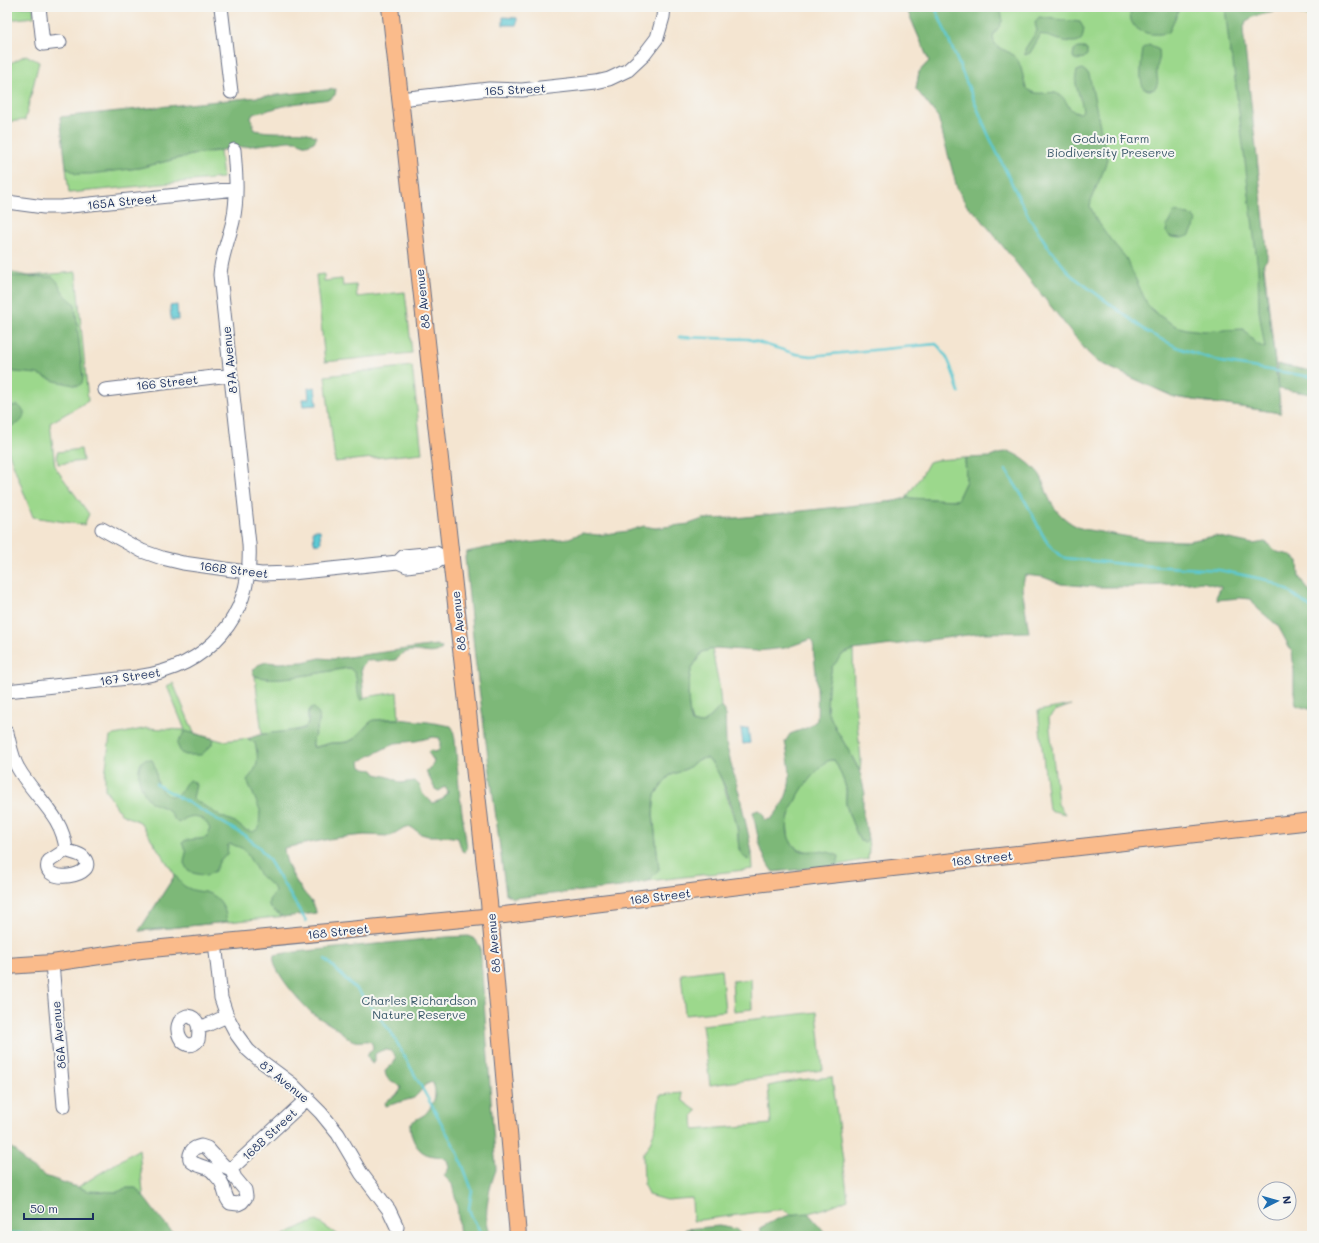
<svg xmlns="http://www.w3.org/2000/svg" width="1319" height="1243" viewBox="0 0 1319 1243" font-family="Mali,sans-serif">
	<rect width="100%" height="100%" fill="#f6f6f2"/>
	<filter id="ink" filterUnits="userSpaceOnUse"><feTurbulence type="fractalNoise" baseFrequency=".025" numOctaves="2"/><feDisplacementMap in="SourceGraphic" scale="8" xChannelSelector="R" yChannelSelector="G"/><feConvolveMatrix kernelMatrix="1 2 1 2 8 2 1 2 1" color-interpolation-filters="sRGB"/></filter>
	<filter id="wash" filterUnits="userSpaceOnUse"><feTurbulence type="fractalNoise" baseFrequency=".012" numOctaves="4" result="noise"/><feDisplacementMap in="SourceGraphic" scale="16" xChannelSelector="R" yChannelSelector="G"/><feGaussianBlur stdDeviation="0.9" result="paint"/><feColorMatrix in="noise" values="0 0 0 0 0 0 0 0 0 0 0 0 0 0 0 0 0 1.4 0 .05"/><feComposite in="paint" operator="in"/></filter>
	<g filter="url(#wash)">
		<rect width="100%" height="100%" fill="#f4e5d1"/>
		<path fill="#9cd88c" stroke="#5c8475" d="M 7,7 L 33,7 L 34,17 L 7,20 Z
			M 906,7 L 1234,7 L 1281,413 L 1174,397 L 1098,362 L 973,186 L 957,188 L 948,110 L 916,89 L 919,72 L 929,61 Z
			M 1278,7 L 1312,7 L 1312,18 L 1289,10 L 1279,11 Z
			M 26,55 L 39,62 L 25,120 L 7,122 L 7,65 Z
			M 220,151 L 223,178 L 69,193 L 66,167 L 76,174 L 139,168 L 200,153 Z
			M 7,272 L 29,276 L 76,272 L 88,401 L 50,423 L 55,467 L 89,514 L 84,525 L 33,517 L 7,448 Z
			M 324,274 L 324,281 L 342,279 L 343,286 L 356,285 L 357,297 L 405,292 L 412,353 L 325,362 L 316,275 Z
			M 412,366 L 422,453 L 335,462 L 325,376 Z
			M 81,449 L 83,461 L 58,464 L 57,452 Z
			M 965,458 L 966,481 L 957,500 L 906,498 L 923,473 L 929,462 L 936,460 Z
			M 712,649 L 719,685 L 721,706 C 714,712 710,720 701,724 L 692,722 C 687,709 687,681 692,668 C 695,663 699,657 702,652 Z
			M 853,650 L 854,692 L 861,760 L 860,771 L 849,751 L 837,731 L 827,710 L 828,686 L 832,667 L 843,654 Z
			M 349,668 C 358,672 356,683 358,691 C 359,694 361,698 363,700 L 366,697 L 397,692 L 399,718 L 397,719 C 387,719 375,718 367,725 C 363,729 359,735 355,738 C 347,744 339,742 331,743 C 324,744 319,747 313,747 C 312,738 316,728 320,720 L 307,714 C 308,718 309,723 306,726 C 302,731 270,734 262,734 L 255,676 C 278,683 324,671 349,668 Z
			M 173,683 L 194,733 L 222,741 L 262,737 L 285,859 C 289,869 294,878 300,887 C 305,896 315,903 316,913 L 139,931 L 175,875 L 140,822 L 121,814 L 105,789 L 105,775 L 110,736 L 147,728 L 185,730 L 167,686 Z
			M 1071,705 L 1055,711 L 1049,718 L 1058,804 L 1065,814 L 1049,810 L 1038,711 Z
			M 702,758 L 707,758 L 716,768 L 722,781 L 737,827 L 739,850 L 748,860 L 752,853 L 753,869 L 648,881 L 659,870 L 653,814 L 655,795 L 669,776 L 688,768 L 697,760 Z
			M 834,760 C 838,766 844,781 846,788 C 847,793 845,799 846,804 C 849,817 855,829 860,841 L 865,842 L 868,839 L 869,849 L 868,859 L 834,866 L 838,862 L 820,851 L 809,852 L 796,848 L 789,840 L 787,824 L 792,806 L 808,779 L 826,761 Z
			M 721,969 L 725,1011 L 685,1015 L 681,974 Z
			M 751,979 L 752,1009 L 734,1011 L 732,981 Z
			M 817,1012 L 823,1070 L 710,1085 L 702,1025 Z
			M 832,1077 L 848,1199 C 834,1205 807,1217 791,1214 C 788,1213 785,1211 782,1209 L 693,1221 L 692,1198 L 666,1200 L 648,1195 L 644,1184 L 643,1154 L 650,1143 L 656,1125 L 660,1095 L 682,1093 L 683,1101 L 697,1111 L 693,1115 L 694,1130 L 771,1124 L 768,1086 L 799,1080 Z
			M 139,1149 L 144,1203 L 173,1236 L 7,1236 L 70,1192 Z
			M 317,1221 L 339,1236 L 282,1236 L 304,1225 Z"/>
		<path fill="#7db878" stroke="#4c746b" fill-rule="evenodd" d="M 906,7 L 999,7 C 1007,24 999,23 993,37 C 994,52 1010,48 1017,59 C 1022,67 1023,78 1026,87 C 1036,99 1047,89 1058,94 C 1068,98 1067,113 1080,113 L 1083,111 C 1082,97 1072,86 1077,71 L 1082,69 L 1089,74 L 1107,159 L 1103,172 L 1092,197 L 1090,206 L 1096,219 L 1110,239 L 1126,258 L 1148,306 L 1160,316 L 1174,325 L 1186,329 L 1204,331 L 1244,329 L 1255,343 L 1265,348 L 1259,311 L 1258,269 L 1233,63 L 1230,53 L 1225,7 L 1273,7 L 1274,12 L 1255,16 L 1246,21 L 1243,30 L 1267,249 L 1267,260 L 1263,264 L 1281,413 L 1174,397 L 1098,362 L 1088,353 L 978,215 L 967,206 L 957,188 L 938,117 L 916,89 L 919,72 L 929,61 Z
			M 1130,7 L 1146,10 L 1152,7 L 1180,7 L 1169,32 C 1157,37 1135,34 1131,20 C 1130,16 1130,11 1130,7 Z
			M 1039,17 L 1080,22 L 1084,29 C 1083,33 1083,40 1079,41 C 1072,45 1049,37 1041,34 L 1030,53 L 1025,55 L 1025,49 L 1037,31 L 1035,23 Z
			M 1149,45 L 1159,50 C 1161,61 1157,62 1157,70 C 1156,79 1160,81 1155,89 L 1149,90 L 1144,89 C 1138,79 1142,60 1143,48 Z
			M 1078,48 L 1085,48 L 1087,50 L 1087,55 L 1084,58 L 1077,60 L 1074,59 L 1073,56 L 1074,50 Z
			M 336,89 L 335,95 L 330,99 L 292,104 L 253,114 L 251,118 L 255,130 C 261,131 267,132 274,132 C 289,133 303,128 317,137 L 314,142 L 307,145 L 296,141 L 288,141 L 200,153 L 139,168 L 90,174 L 76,174 L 66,167 L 60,117 Z
			M 1174,212 C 1181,212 1186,215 1193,216 L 1196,221 L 1194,228 L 1189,236 L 1181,238 L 1171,237 L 1166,232 L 1167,226 Z
			M 7,276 L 53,277 C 59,282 59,286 63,292 C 66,297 71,300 75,304 L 83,378 L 82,383 L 78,386 L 55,381 L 37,374 L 15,372 L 7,369 Z
			M 1277,364 L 1312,371 L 1312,394 L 1279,389 Z
			M 18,405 L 24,411 C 25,422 17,425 7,427 L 7,407 Z
			M 1008,451 C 1019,455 1033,465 1040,475 C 1044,481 1045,489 1048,496 C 1054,511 1068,524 1083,529 L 1147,540 L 1188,541 L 1215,536 L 1253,544 L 1265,542 L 1270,545 C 1273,554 1282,552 1290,555 C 1293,556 1295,559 1298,561 L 1299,577 L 1312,595 L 1312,644 L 1309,662 L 1309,674 L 1312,710 L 1296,705 L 1294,692 L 1294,669 L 1292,652 L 1278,626 L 1258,609 L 1251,599 L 1240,598 L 1217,600 L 1216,597 L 1221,587 L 1203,582 L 1132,587 L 1095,587 L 1061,584 L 1043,577 L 1025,575 L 1022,588 L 1029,632 L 983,633 L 853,650 L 843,654 L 832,667 L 828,686 L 827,710 L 837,731 L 849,751 L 860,772 L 865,794 L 863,798 L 863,819 L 866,828 L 868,839 L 865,842 L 860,841 C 855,829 849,817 846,804 C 845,799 847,793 846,788 C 844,781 838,766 834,760 C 832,760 830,760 828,761 C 824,762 820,768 817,771 C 801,787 774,827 795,847 C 802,854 813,850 821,851 C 828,852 833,853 839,856 L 838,862 L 834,866 L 773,872 C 760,856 757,832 753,812 L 758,810 L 763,813 L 765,820 L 771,819 C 794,794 792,773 785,742 L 790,734 L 809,727 L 817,720 C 818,698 817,678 814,656 C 813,648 815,646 811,639 L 785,648 L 757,651 L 716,648 L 702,652 C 699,657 695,663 692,668 C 687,681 687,709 692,722 L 701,724 C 710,720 714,712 721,706 L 725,711 L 726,743 L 732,768 L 739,793 L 750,842 L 752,853 L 748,860 C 744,857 742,856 740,851 C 737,843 739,834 737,826 C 732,805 723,773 707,758 L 697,760 L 688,768 L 669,776 L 655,795 L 653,814 L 659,870 L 648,881 L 621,887 L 513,898 L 506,894 L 475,658 L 465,557 L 467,552 L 486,548 L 569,538 L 582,533 L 598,535 L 628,531 L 644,526 L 655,528 L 689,524 L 703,519 L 736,518 L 895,501 L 906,498 L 957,500 L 966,481 L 965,458 L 990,457 Z
			M 436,645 L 441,647 L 442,649 C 433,656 424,651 414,651 C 411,651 405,652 402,654 C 399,656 399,659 395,660 C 386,662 375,660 366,661 L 361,668 L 364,698 L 361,701 C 355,692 361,674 349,668 C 331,670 265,686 253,674 L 253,670 L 258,665 L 266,662 L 279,663 L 303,662 L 320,658 L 333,659 Z
			M 313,707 C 315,710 318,712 319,715 C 322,721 311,738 313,747 L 317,747 L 331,743 L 339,743 L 348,742 L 354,739 L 369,723 L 373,720 L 397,719 L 428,722 L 451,726 L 453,729 L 455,740 L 460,798 L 467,848 L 465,852 L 462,851 L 458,838 L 446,836 L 428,836 L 421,834 L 411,827 L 405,827 L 390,836 L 364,835 L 335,838 L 284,848 C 285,863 292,877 301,889 C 307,897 316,904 316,913 L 283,917 L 269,907 L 269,900 L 274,894 L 275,891 L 274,888 L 259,874 L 244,849 L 231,844 L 228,845 L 227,854 L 220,860 L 215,871 L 206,876 L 193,873 L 187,869 L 184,863 L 186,852 L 182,843 C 187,837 198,841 207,837 L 210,830 C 208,821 199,814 189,817 C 185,818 182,821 178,823 C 173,819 172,814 168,810 C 163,806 156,806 151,802 C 141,793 132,768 145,759 L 152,760 C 159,771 153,785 166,794 C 170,797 174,797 178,794 C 184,790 183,783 190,780 L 194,782 L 196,785 L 193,798 L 195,800 L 220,816 L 235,822 L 245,830 L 253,832 L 259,828 L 260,810 L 247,780 C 259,766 259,761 255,743 L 248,739 C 260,733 275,733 288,731 C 293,730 299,731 304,728 C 313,723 303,712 313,707 ZM 433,737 L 440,738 L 440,748 L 438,751 L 433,752 L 430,750 L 428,752 L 434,761 L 430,769 L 426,771 L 435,789 L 439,791 L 445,787 L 448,792 L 443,799 L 433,803 L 423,795 L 420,786 L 415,781 L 400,783 C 393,777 385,776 376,774 L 373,770 L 365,769 L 361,767 L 360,761 L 395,743 L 416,741 Z
			M 185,731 L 214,739 L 211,746 L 201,755 L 186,755 L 181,753 L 177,744 Z
			M 175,875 C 179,880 182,886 188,888 C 193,891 199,891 204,892 C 221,896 225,907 227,922 L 139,931 Z
			M 468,936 L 475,939 L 480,946 L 496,1170 C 490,1185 480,1222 493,1236 L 460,1236 L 457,1205 L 452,1184 L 444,1176 L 449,1168 L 447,1160 C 440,1155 433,1157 426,1154 C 415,1149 410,1135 410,1124 C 414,1120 419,1118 424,1115 C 433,1107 439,1093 432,1082 L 425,1085 L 418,1094 L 414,1098 L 386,1106 L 385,1103 C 389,1097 399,1096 401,1088 C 396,1079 386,1084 385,1071 L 393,1064 L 396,1059 C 393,1048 384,1048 375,1054 L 375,1062 L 372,1064 L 368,1057 L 368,1054 L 373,1048 L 372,1043 C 366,1038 360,1044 352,1040 C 348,1038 344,1034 340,1031 C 331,1024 321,1020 312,1013 C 301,1003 270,969 274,955 L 286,953 L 447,937 Z
			M 7,1146 L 15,1150 L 25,1163 L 45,1176 L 88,1191 L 117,1192 L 127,1188 L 136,1188 C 150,1203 161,1224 178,1236 L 7,1236 Z
			M 808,1213 L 823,1230 L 825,1236 L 762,1236 L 760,1228 C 778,1218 787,1214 808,1213 Z
			M 719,1226 L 736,1229 L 743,1236 L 678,1236 L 686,1229 Z"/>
		<path fill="#5cc9d3" stroke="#3c7c98" d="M 503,17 L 517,18 L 517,24 L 516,25 L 503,25 Z
			M 177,305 L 178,320 L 171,320 L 170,306 Z
			M 315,387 L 317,405 L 303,406 L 302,399 L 309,399 L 308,388 Z
			M 313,530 L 320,530 L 321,543 L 319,545 L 314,543 Z
			M 748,728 L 750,743 L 743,744 L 741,729 Z"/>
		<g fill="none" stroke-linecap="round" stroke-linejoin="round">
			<path stroke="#5cc9d3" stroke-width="2.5" d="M 935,7 L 988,134 L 1016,192 L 1030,219 L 1049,248 L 1071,275 L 1149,333 L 1179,348 L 1221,362 L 1312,377
				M 1292,7 L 1312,14
				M 679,337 L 748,339 L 796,354 L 811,356 L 936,344 C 950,356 953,375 959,392
				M 1006,470 C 1014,483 1022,495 1029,508 C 1039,526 1045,548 1065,558 L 1132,565 L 1219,570 L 1267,580 L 1287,590 L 1312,609
				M 156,784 L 244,835 L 259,847 L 269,860 L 306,921
				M 325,959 L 360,993 L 391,1032 L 458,1153 L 472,1190 L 469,1208 L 471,1215 L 480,1231 L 488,1236
				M 7,1234 L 23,1233 L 54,1236"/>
		</g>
	</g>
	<g filter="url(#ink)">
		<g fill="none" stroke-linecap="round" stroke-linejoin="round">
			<defs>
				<path id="minor" d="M 39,7 L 43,44 L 60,42
					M 221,7 L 231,92
					M 400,99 L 489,89 L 522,90 L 596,82 L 609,79 L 628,70 L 644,55 L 657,38 L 663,17 L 664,7
					M 7,202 L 44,207 L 61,207 L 236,189
					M 105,390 L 230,375
					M 102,529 L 142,551 L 162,558 L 183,563 L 261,574 L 292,573 L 398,562 L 407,566 L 436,562 L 444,558 L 451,556
					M 398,562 L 404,556 L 436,553 L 441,556
					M 7,691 L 137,677 C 209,667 253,617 249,544 L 220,275 C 221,256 229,239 233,221 C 238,197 236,174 234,150
					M 7,733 C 10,745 12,758 18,768 C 34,797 63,815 66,850
					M 66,850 C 71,853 79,853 83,857 C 103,877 37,886 49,861 Z
					M 215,942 L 221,998 L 227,1016 L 237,1035 L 248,1050 L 257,1058 L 292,1084 L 321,1113 L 338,1134 L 361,1173 L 389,1210 L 397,1227
					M 52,963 L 64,1106
					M 187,1016 C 199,1017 200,1029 198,1040 C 184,1057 167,1023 187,1016 Z
					M 199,1027 L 207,1025 L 227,1016
					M 201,1146 L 207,1148 L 224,1166 L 231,1169 L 235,1178 L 245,1190 L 246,1197 L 242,1202 L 238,1204 L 230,1203 C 224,1197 225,1187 220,1180 C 216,1176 213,1171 209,1169 C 202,1165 185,1165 191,1152 C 193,1148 197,1147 201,1146 Z
					M 231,1169 L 308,1098"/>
				<path id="major" d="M 390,7 L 489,902 L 518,1236
					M 7,966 L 52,963 L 141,950 L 504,915 L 821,876 L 1312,821"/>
			</defs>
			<use href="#minor" stroke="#676f86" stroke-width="15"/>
			<use href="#major" stroke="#676f86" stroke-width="18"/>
			<use href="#minor" stroke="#fff" stroke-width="13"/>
			<use href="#major" stroke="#fabb8b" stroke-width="16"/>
		</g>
	</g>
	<g text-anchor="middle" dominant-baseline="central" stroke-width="4" stroke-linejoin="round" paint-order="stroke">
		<g font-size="12" fill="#1b2f5e" stroke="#f6f6f2">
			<text transform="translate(515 89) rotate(-3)">165 Street</text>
			<text transform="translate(122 201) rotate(-6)">165A Street</text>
			<text transform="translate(422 299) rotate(-96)">88 Avenue</text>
			<text transform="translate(229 360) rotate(-96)">87A Avenue</text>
			<text transform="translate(167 382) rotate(-6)">166 Street</text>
			<text transform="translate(234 569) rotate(7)">166B Street</text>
			<text transform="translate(458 621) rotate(-96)">88 Avenue</text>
			<text transform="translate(130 676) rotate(-9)">167 Street</text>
			<text transform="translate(982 858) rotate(-6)">168 Street</text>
			<text transform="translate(660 896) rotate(-7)">168 Street</text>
			<text transform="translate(338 931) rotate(-6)">168 Street</text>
			<text transform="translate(493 943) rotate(-95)">88 Avenue</text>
			<text transform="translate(58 1035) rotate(-95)">86A Avenue</text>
			<text transform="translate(285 1081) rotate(39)">87 Avenue</text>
			<text transform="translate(269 1134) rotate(-43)">168B Street</text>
		</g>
		<g font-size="12" fill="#3b596a" stroke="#f6f6f2">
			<text x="1111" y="138">Godwin Farm<tspan x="1111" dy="14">Biodiversity Preserve</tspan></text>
			<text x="419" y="1000">Charles Richardson<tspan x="419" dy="14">Nature Reserve</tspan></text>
		</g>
	</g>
	<rect width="1319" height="1243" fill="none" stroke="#f6f6f2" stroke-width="24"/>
	<g transform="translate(1277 1201) rotate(84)"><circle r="19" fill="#f6f6f2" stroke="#9ea6b7"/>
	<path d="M0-3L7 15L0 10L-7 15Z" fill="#1f6fb2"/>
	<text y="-6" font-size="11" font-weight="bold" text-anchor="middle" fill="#1b2f5e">N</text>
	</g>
	<path d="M24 1213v6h69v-6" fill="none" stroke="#1b2f5e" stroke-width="2"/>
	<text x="30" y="1213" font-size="12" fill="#1b2f5e" stroke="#f6f6f2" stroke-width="3" paint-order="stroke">50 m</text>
</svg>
